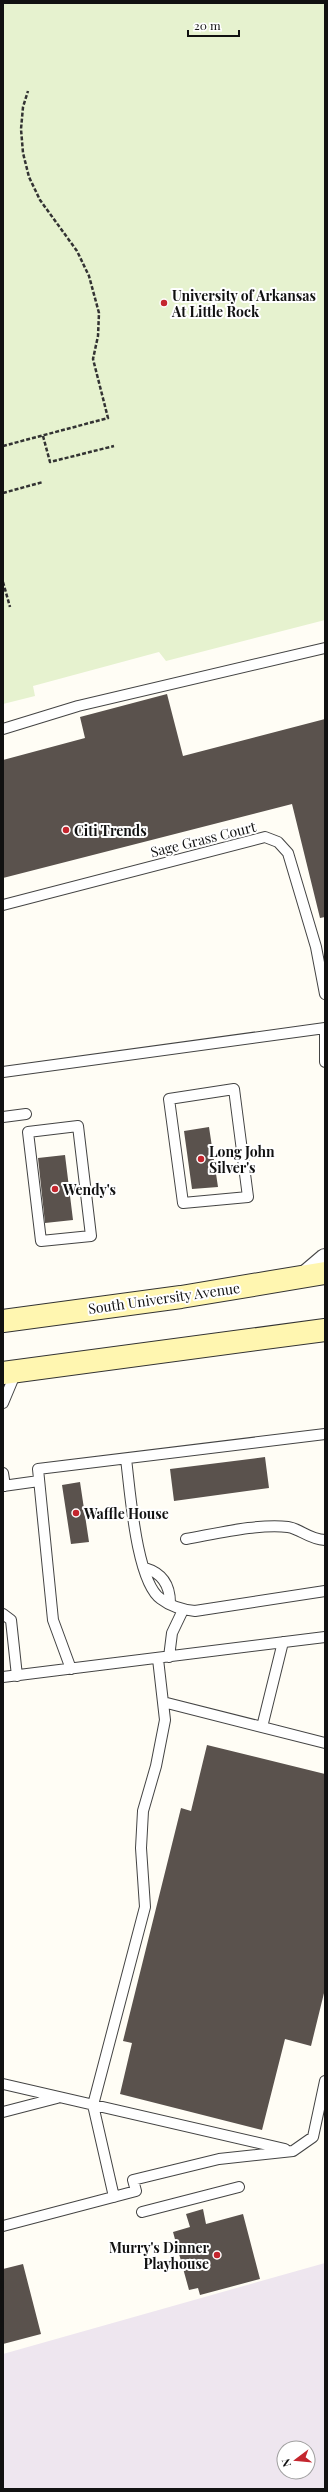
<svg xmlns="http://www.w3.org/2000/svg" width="328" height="2492" viewBox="0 0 328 2492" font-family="'Playfair Display',serif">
	<rect width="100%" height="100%" fill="#fffdf5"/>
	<path fill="#eee6ef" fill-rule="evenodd" d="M 325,2263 L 325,2489 L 3,2489 L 3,2354 ZM 284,2448 L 308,2448 L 308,2472 L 284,2472 Z"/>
	<path fill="#e6f2cf" d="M 3,3 L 325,3 L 325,620 L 166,661 L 159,652 L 33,686 L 35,696 L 3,704 Z"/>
	<path fill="#5a524d" d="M 167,694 L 183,756 L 325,719 L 325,917 L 320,918 L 292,804 L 3,878 L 3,760 L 85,738 L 80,717 Z
		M 209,1127 L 218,1187 L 192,1189 L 184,1131 Z
		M 65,1155 L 73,1220 L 45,1223 L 38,1158 Z
		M 265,1457 L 269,1488 L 174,1501 L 170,1469 Z
		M 80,1482 L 89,1542 L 71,1544 L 62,1485 Z
		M 207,1745 L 325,1774 L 325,1989 L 311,2046 L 285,2039 L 262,2130 L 120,2094 L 132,2043 L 123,2041 L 181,1808 L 191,1811 Z
		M 203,2209 L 206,2224 L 243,2214 L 260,2279 L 200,2295 L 198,2288 L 189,2290 L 173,2232 L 190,2227 L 186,2214 Z
		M 23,2264 L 41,2334 L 3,2344 L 3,2269 Z"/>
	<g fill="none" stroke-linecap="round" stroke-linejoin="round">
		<defs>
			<path id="service" d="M 3,729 L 78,706 L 325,648
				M 3,905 L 265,837 L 278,842 L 288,853 L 316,947 L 325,994
				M 325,1028 L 325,1062
				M 3,1072 L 325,1028
				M 234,1089 L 248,1197 L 183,1203 L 169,1099 Z
				M 3,1117 L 26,1114
				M 78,1126 L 91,1236 L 41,1241 L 28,1132 Z
				M 3,1403 L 16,1372
				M 126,1459 C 130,1489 136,1582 161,1599 C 170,1606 184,1610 195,1611 L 325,1591
				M 3,1473 L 5,1486
				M 3,1486 L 39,1481
				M 186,1539 C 215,1534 260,1523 288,1527 C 301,1529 308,1539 325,1540
				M 145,1568 C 162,1573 170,1585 170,1603
				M 3,1614 L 11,1620 L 17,1676
				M 169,1657 L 172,1633 L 183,1610
				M 71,1669 L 53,1620 L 38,1469 L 325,1434
				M 3,1677 L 325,1637
				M 163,1702 L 325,1743
				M 262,1727 L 283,1642
				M 3,2084 L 285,2149
				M 3,2112 L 57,2098
				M 114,2197 L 93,2105 L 145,1907 L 141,1848 L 143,1811 L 156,1766 L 165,1720 L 158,1659
				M 142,2212 L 239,2187
				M 3,2226 L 136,2191 L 133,2180 L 219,2159 L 293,2151 L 313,2137 L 325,2081"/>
			<path id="minor" d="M 305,1276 L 325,1259"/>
			<path id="secondary" d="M 3,1321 L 181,1297 L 325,1273
				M 3,1373 L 325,1330"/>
		</defs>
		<use href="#service" stroke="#444" stroke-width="12"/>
		<use href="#minor" stroke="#444" stroke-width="22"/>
		<use href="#secondary" stroke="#333" stroke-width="24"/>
		<path stroke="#333" stroke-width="2.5" stroke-dasharray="4 2" stroke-linecap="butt" d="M 43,436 L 50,462 L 114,446
			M 3,446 L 108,418 L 93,359 L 98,336 L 99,313 L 89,276 L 77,251 L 40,200 L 29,177 L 23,153 L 21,129 L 23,107 L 28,91
			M 3,493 L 43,482
			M 3,582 L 10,607"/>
		<use href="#service" stroke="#fff" stroke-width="10"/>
		<use href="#minor" stroke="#fff" stroke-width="20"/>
		<use href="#secondary" stroke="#fff6b0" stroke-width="22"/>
	</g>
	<g fill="#c4262e" stroke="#fff" stroke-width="1.5">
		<circle cx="164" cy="303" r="4"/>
		<circle cx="66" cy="830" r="4"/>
		<circle cx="201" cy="1159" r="4"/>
		<circle cx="55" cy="1189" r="4"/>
		<circle cx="76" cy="1513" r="4"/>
		<circle cx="217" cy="2255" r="4"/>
	</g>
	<g text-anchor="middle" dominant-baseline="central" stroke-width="4" stroke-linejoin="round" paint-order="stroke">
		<g font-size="14" font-weight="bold" fill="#111" stroke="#fff" text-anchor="start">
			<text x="172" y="295">University of Arkansas<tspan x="172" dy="16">At Little Rock</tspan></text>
			<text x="74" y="830">Citi Trends</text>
			<text x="209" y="1151">Long John<tspan x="209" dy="16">Silver's</tspan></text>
			<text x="63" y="1189">Wendy's</text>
			<text x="84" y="1513">Waffle House</text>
			<text x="209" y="2247" text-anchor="end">Murry's Dinner<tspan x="209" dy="16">Playhouse</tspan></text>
		</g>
		<g font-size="14" fill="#111" stroke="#fff">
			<text transform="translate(203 839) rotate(-14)">Sage Grass Court</text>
			<text transform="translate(164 1298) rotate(-8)">South University Avenue</text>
		</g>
	</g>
	<rect width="328" height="2492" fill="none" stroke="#111111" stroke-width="8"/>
	<g transform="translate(296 2460) rotate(254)"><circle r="19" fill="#ffffff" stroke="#a0a0a0"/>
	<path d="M0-3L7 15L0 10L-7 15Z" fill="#c4262e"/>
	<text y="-6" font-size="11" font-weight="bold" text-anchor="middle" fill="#111111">N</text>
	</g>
	<path d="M188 30v6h51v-6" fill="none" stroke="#111111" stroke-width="2"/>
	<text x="194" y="30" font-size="12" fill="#111111" stroke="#ffffff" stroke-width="3" paint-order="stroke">20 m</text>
</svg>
